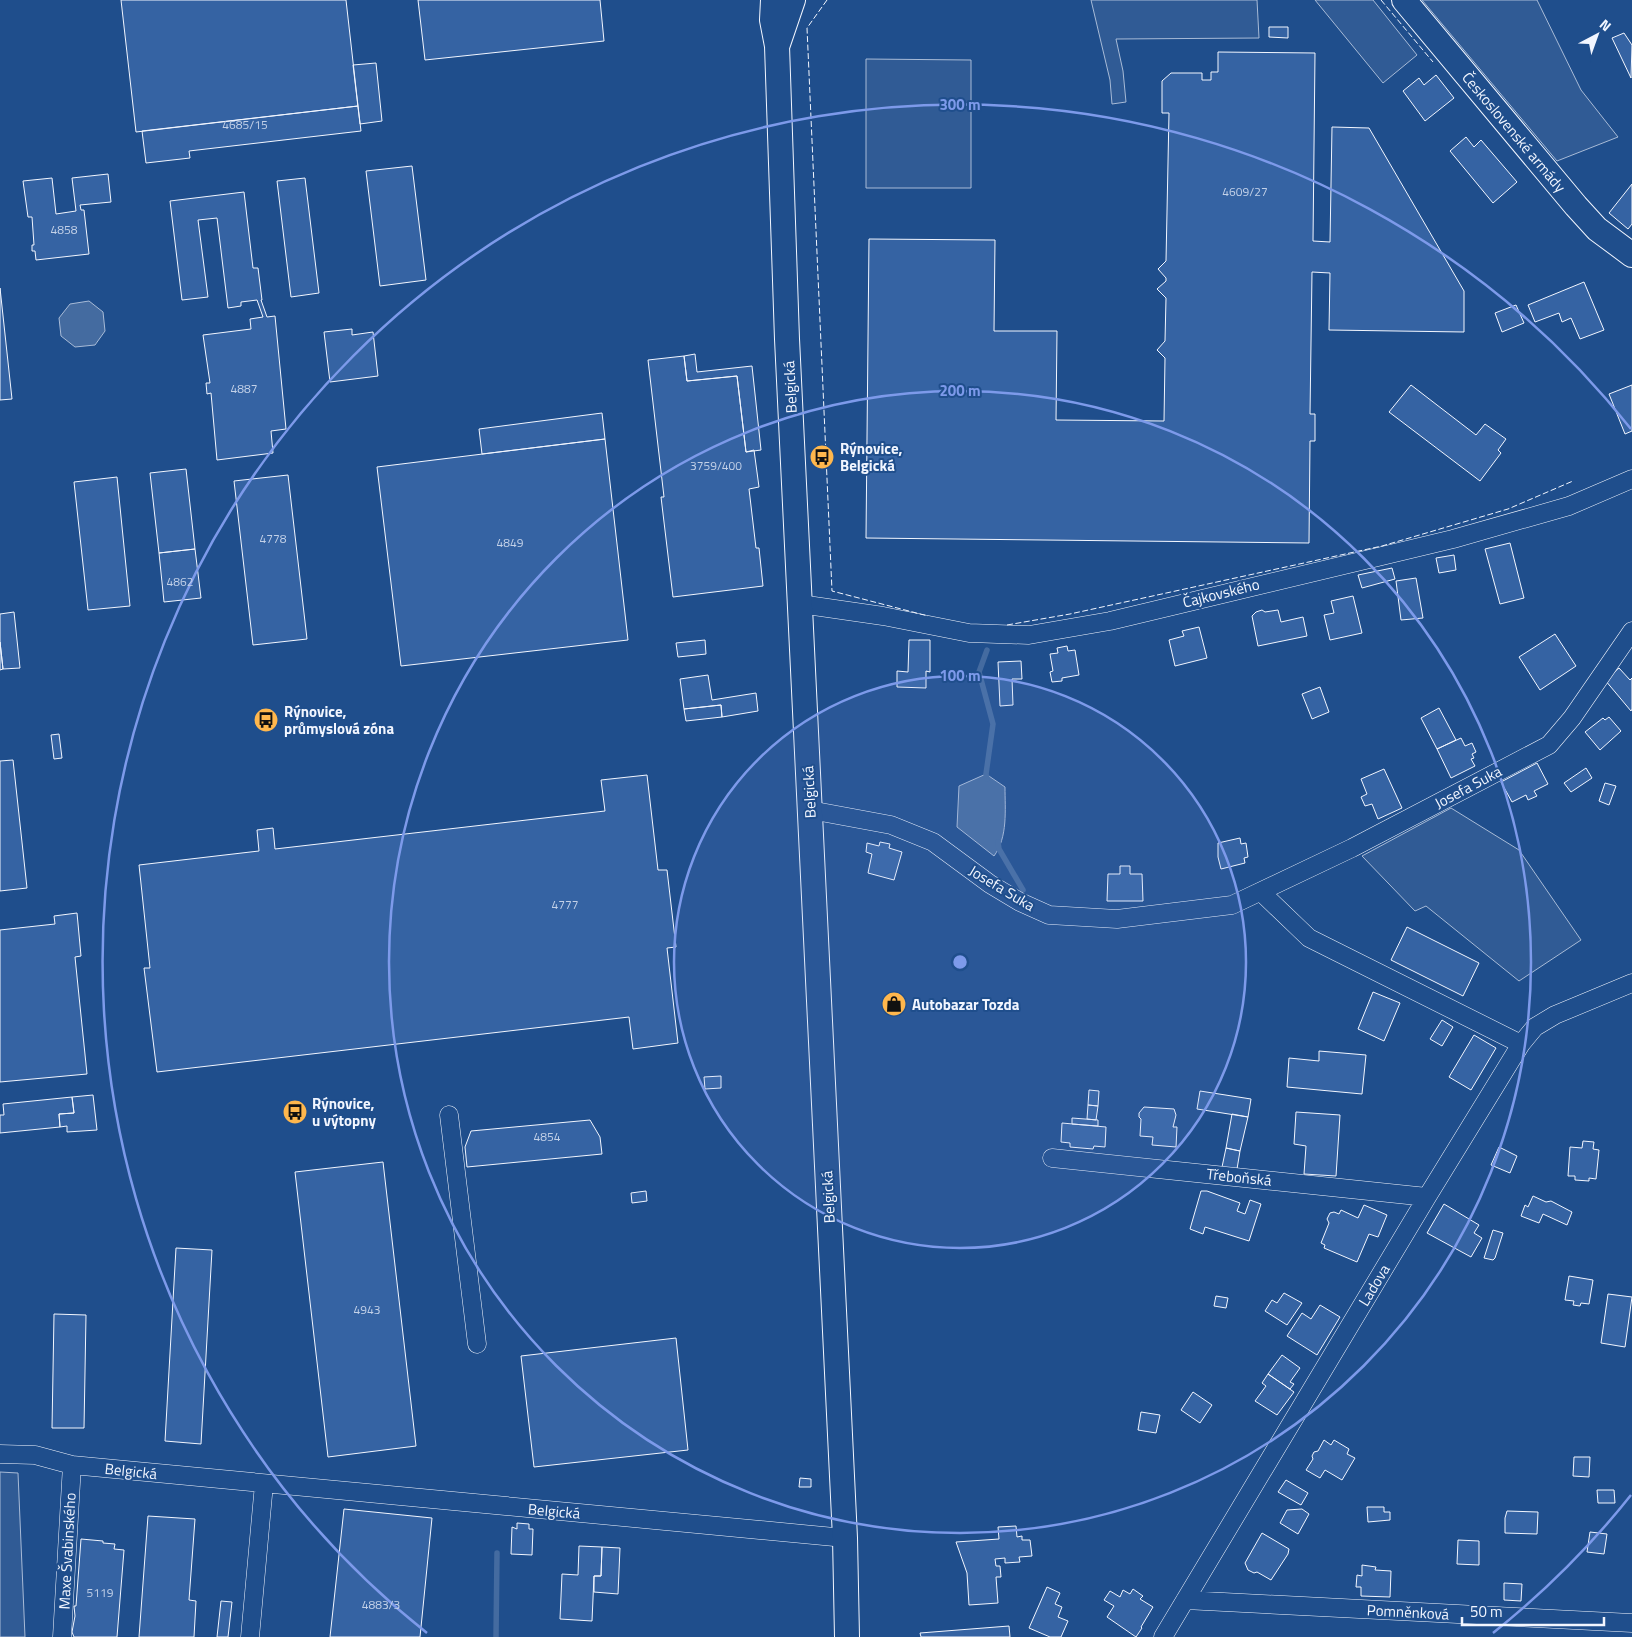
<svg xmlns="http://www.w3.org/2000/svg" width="1632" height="1637" viewBox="0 0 1632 1637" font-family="'Titillium Web',sans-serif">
	<rect width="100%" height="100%" fill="#1f4e8c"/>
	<path fill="#305b95" stroke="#a8bbd7" d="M 1091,0 L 1257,0 L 1259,38 L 1116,39 L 1123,71 L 1126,102 L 1112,104 L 1110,80 Z
		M 1315,0 L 1373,0 L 1417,55 L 1383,83 Z
		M 1422,0 L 1537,0 L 1581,90 L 1618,137 L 1557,161 Z
		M 866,59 L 971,60 L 971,188 L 866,188 Z
		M 1451,808 L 1519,850 L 1581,940 L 1519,981 L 1426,906 L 1415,911 L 1362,856 Z
		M 0,1472 L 18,1473 L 25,1637 L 0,1637 Z"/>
	<path fill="#446ba0" stroke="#a8bbd7" d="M 89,301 L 103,312 L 105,331 L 95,345 L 75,347 L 61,336 L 59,318 L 70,304 Z
		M 986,774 L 1005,787 C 1005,810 1008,837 994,856 L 957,827 L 959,786 Z"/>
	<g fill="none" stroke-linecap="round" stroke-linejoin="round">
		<path stroke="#446ba0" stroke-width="5.5" d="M 987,650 L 979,672 L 993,724 L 986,774 L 987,779
			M 998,842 L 999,849 L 1023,890
			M 496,1637 L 497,1553"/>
	</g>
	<path fill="#3563a3" stroke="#f2f6ff" d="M 121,0 L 346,0 L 358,106 L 136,132 Z
		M 418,0 L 600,0 L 604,41 L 425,60 Z
		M 1269,27 L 1288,27 L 1288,38 L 1269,37 Z
		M 1624,33 L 1632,45 L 1631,78 L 1612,38 Z
		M 1218,52 L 1315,53 L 1313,241 L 1330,242 L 1332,127 L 1369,128 L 1464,291 L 1464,332 L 1329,330 L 1330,273 L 1312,272 L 1310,414 L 1315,414 L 1315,441 L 1310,441 L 1309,543 L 866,538 L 869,239 L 995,240 L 994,331 L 1057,331 L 1056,420 L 1164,421 L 1165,358 L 1157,350 L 1165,341 L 1166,298 L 1157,289 L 1166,281 L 1166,278 L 1158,269 L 1166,261 L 1169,113 L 1162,113 L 1162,81 L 1171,73 L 1202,73 L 1202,80 L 1211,80 L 1211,72 L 1218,72 Z
		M 376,63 L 382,121 L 360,124 L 353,65 Z
		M 1436,75 L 1454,98 L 1425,121 L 1403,91 L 1419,78 L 1424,85 Z
		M 358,106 L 361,131 L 189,151 L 190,158 L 146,163 L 142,131 Z
		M 1466,137 L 1474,147 L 1481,140 L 1517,182 L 1493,203 L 1450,151 Z
		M 412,166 L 426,280 L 380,286 L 366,171 Z
		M 108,174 L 111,202 L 80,205 L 81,210 L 84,210 L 89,254 L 36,260 L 35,251 L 32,251 L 32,245 L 34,245 L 32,217 L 28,217 L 23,181 L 52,178 L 56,214 L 76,211 L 72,178 Z
		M 305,178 L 319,293 L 291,297 L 277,181 Z
		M 1632,184 L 1632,224 L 1628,229 L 1609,213 Z
		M 244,192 L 253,268 L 258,268 L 262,300 L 261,300 L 267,317 L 275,316 L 286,429 L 271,431 L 273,453 L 217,460 L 211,393 L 207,394 L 206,383 L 210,383 L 203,335 L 251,329 L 250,319 L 263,317 L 257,300 L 241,302 L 241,306 L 228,308 L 217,218 L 198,220 L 208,297 L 182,300 L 170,201 Z
		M 1584,282 L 1604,330 L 1580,339 L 1571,318 L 1562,322 L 1559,313 L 1535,322 L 1528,305 Z
		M 0,288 L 12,399 L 0,400 Z
		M 1516,305 L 1524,323 L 1502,332 L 1495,313 Z
		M 352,329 L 352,335 L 373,332 L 378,376 L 330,382 L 324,332 Z
		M 695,354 L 697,372 L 752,366 L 761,450 L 746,452 L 737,376 L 687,381 L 684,356 Z
		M 684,356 L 687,381 L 737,376 L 746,452 L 754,450 L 759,487 L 749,489 L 756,548 L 759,548 L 763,586 L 673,597 L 661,497 L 664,497 L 648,360 Z
		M 1411,385 L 1476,435 L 1485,424 L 1506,439 L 1498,450 L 1501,453 L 1480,481 L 1389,412 Z
		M 1632,385 L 1632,431 L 1625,434 L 1609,394 Z
		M 602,413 L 605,439 L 482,454 L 479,429 Z
		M 605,439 L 628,640 L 401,666 L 377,467 Z
		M 186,469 L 195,549 L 159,553 L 150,473 Z
		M 288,475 L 307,639 L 253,645 L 234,481 Z
		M 117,477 L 130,606 L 88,610 L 74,482 Z
		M 1510,543 L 1524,598 L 1500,604 L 1485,549 Z
		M 195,549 L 201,598 L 164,602 L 159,553 Z
		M 1454,555 L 1456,570 L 1439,573 L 1436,558 Z
		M 1392,568 L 1395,579 L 1362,588 L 1358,575 Z
		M 1416,578 L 1423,618 L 1401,620 L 1396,581 Z
		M 1353,596 L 1362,633 L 1330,640 L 1324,615 L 1334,613 L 1331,601 Z
		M 1262,610 L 1265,612 L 1278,610 L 1281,622 L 1303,617 L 1307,636 L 1258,646 L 1252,616 L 1256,612 Z
		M 14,612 L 20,668 L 3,669 L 0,642 L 0,614 Z
		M 1199,627 L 1207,658 L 1175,666 L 1169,640 L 1184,636 L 1182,631 Z
		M 1555,634 L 1576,666 L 1540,690 L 1519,657 Z
		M 705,640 L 706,654 L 678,657 L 676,643 Z
		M 909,640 L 930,640 L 930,672 L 926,671 L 926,688 L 897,687 L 897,671 L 908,672 Z
		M 0,642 L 3,669 L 0,670 Z
		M 1067,646 L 1068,651 L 1075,650 L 1079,675 L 1062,678 L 1062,681 L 1052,682 L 1050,672 L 1053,671 L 1050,654 L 1058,653 L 1057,648 Z
		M 1021,661 L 1022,679 L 1012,679 L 1013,705 L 1000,706 L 998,662 Z
		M 1619,668 L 1630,680 L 1632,678 L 1632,709 L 1631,711 L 1605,680 Z
		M 708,675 L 712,700 L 756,693 L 758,711 L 722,717 L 721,705 L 684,709 L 680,679 Z
		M 1320,687 L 1329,712 L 1312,719 L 1302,694 Z
		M 721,705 L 722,717 L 686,721 L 684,709 Z
		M 1439,708 L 1456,740 L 1437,749 L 1421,718 Z
		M 1609,717 L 1621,731 L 1600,750 L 1585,732 L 1603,718 L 1605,720 Z
		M 59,734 L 62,758 L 54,759 L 51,735 Z
		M 1461,738 L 1465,746 L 1472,743 L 1476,752 L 1472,754 L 1474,758 L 1471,759 L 1475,766 L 1451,778 L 1437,749 Z
		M 13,760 L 27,888 L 0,891 L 0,761 Z
		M 1537,763 L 1548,784 L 1534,791 L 1537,796 L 1528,800 L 1526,795 L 1512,802 L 1501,782 Z
		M 1586,768 L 1592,778 L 1571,792 L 1564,783 Z
		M 1384,769 L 1402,808 L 1378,819 L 1372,804 L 1365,806 L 1361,797 L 1367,794 L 1361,779 Z
		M 647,775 L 658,870 L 667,870 L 676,947 L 667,948 L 678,1043 L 633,1049 L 629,1017 L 157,1072 L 144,968 L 150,968 L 139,865 L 259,851 L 257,830 L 273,828 L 275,849 L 605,811 L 601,780 Z
		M 1605,783 L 1616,786 L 1609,805 L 1599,801 Z
		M 1240,838 L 1241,844 L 1246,843 L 1248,857 L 1244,858 L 1245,863 L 1221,869 L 1218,857 L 1218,843 Z
		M 880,842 L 890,844 L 889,848 L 902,852 L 894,880 L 868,873 L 872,854 L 866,852 L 867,843 L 879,846 Z
		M 1120,866 L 1130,866 L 1130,874 L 1142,874 L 1143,901 L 1107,901 L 1108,874 L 1120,874 Z
		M 77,913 L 81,956 L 75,957 L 87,1074 L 0,1082 L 0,930 L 55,924 L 54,916 Z
		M 1407,927 L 1479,963 L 1463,996 L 1391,960 Z
		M 1373,992 L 1400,1003 L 1384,1041 L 1358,1029 Z
		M 1442,1020 L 1453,1027 L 1442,1046 L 1430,1039 Z
		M 1474,1035 L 1496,1048 L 1471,1090 L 1449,1077 Z
		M 1319,1051 L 1366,1055 L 1362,1094 L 1287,1087 L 1289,1058 L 1319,1061 Z
		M 721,1076 L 721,1088 L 705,1089 L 704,1077 Z
		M 1089,1090 L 1099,1091 L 1098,1106 L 1088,1105 Z
		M 1200,1091 L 1251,1099 L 1248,1117 L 1197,1109 Z
		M 93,1095 L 97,1130 L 67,1132 L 67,1126 L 60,1127 L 59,1114 L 74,1113 L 72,1097 Z
		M 72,1097 L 74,1113 L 59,1114 L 60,1127 L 0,1133 L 0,1115 L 4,1115 L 3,1104 Z
		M 1088,1105 L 1098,1106 L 1096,1120 L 1087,1119 Z
		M 1144,1107 L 1174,1109 L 1176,1115 L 1173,1127 L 1177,1127 L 1176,1147 L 1152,1145 L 1153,1137 L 1140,1136 L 1141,1119 L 1139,1117 L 1139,1113 Z
		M 1296,1112 L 1340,1115 L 1336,1176 L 1304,1174 L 1306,1146 L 1294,1144 Z
		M 1232,1114 L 1248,1117 L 1240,1151 L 1226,1148 Z
		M 1072,1118 L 1098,1120 L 1098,1126 L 1072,1124 Z
		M 590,1120 L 600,1137 L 602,1154 L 467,1167 L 465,1147 L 471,1131 Z
		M 1062,1123 L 1106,1127 L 1105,1147 L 1094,1146 L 1093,1149 L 1070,1147 L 1070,1143 L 1061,1142 Z
		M 1583,1141 L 1594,1142 L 1593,1149 L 1599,1150 L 1596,1179 L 1589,1178 L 1589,1181 L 1575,1180 L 1575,1176 L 1568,1176 L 1570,1147 L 1582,1148 Z
		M 1499,1147 L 1517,1156 L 1510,1173 L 1491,1165 Z
		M 1226,1148 L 1240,1151 L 1237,1169 L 1222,1167 Z
		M 383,1162 L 416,1446 L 328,1457 L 295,1172 Z
		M 646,1191 L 647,1201 L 632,1203 L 631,1193 Z
		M 1201,1191 L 1207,1191 L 1240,1203 L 1237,1211 L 1245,1214 L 1250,1200 L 1261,1204 L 1249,1241 L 1205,1227 L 1203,1234 L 1190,1229 Z
		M 1533,1196 L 1546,1202 L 1551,1201 L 1572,1212 L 1567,1225 L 1543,1214 L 1539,1223 L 1521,1216 L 1525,1205 L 1528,1207 Z
		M 1444,1204 L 1479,1225 L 1474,1233 L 1482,1238 L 1471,1257 L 1427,1233 Z
		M 1364,1205 L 1387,1215 L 1378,1237 L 1369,1234 L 1357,1262 L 1324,1248 L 1325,1245 L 1321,1243 L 1329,1223 L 1327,1219 L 1330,1213 L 1334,1212 L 1339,1214 L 1341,1210 L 1358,1218 Z
		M 1493,1230 L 1503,1233 L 1495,1258 L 1493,1260 L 1484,1258 Z
		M 176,1248 L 212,1250 L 201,1444 L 165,1441 Z
		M 1569,1276 L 1593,1280 L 1589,1304 L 1581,1303 L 1580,1306 L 1573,1305 L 1574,1301 L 1565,1300 Z
		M 1284,1293 L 1302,1303 L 1287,1325 L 1265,1311 L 1272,1300 L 1277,1303 Z
		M 1608,1294 L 1632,1297 L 1625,1347 L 1601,1343 Z
		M 1216,1296 L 1228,1298 L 1226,1308 L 1214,1306 Z
		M 1320,1305 L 1340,1317 L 1317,1355 L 1287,1336 L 1302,1313 L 1311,1319 Z
		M 54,1314 L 86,1315 L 84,1428 L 52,1428 Z
		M 676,1338 L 688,1450 L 534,1467 L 521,1356 Z
		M 1282,1355 L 1300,1368 L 1290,1382 L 1294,1384 L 1290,1389 L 1268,1374 Z
		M 1268,1374 L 1294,1392 L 1277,1415 L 1255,1401 L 1266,1386 L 1262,1383 Z
		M 1193,1392 L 1212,1405 L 1200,1423 L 1181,1410 Z
		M 1141,1412 L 1160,1415 L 1156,1433 L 1138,1430 Z
		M 1324,1440 L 1331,1445 L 1334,1440 L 1349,1449 L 1347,1454 L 1355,1458 L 1342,1480 L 1325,1470 L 1320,1478 L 1306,1470 L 1313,1459 L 1312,1456 L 1314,1452 L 1318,1451 Z
		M 1574,1457 L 1590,1457 L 1589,1477 L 1573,1476 Z
		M 800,1478 L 811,1479 L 811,1487 L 799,1487 Z
		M 1286,1480 L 1308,1493 L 1301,1505 L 1278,1492 Z
		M 1597,1490 L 1614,1490 L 1615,1503 L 1598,1503 Z
		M 1367,1507 L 1384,1507 L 1384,1512 L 1390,1512 L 1390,1520 L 1368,1522 Z
		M 344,1509 L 432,1518 L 420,1637 L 330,1637 Z
		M 1302,1509 L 1309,1514 L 1298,1534 L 1280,1523 L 1287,1510 Z
		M 1507,1511 L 1538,1512 L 1537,1534 L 1505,1533 L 1505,1518 Z
		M 148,1516 L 195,1519 L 189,1600 L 196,1601 L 194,1637 L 139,1637 Z
		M 517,1523 L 529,1524 L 529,1529 L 533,1529 L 532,1555 L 511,1554 L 512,1527 L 517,1529 Z
		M 1016,1526 L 1017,1537 L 1022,1536 L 1022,1540 L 1030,1540 L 1032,1556 L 1019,1557 L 1020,1562 L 1005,1563 L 1005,1558 L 995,1559 L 996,1566 L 1000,1566 L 1001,1577 L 996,1577 L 998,1603 L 969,1605 L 967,1573 L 956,1542 L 999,1539 L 998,1527 Z
		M 1590,1532 L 1607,1534 L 1604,1554 L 1587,1552 Z
		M 1262,1533 L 1289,1549 L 1288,1554 L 1271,1580 L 1257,1572 L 1254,1573 L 1248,1570 L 1245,1563 Z
		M 81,1539 L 103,1541 L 103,1543 L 115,1544 L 114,1549 L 124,1550 L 117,1637 L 74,1637 L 72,1632 L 75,1616 L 74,1606 L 76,1606 Z
		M 1458,1540 L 1479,1541 L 1479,1565 L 1457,1564 Z
		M 579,1546 L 602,1547 L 601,1576 L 594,1576 L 592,1621 L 560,1619 L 562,1574 L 578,1575 Z
		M 602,1547 L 620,1548 L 618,1594 L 594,1592 L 594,1576 L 601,1576 Z
		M 1362,1565 L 1376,1567 L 1375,1570 L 1391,1571 L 1390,1597 L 1361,1596 L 1361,1587 L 1356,1587 L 1357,1575 L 1362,1576 Z
		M 1504,1583 L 1522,1584 L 1521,1601 L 1504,1600 Z
		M 1047,1587 L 1060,1593 L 1055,1604 L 1062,1607 L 1058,1617 L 1068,1621 L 1061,1637 L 1050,1637 L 1029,1628 Z
		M 1133,1589 L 1143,1596 L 1140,1599 L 1153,1607 L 1141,1627 L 1142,1628 L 1136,1637 L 1107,1617 L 1114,1606 L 1104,1600 L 1110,1591 L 1120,1597 L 1123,1590 L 1130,1594 Z
		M 221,1601 L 232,1602 L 228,1637 L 217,1637 Z
		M 1009,1626 L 1010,1637 L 921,1637 L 920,1633 Z"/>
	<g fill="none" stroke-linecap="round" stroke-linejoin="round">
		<defs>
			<path id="street" d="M 800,604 L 883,616 L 969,633 L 1029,635 L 1110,621 L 1453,539 L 1569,506 L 1632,479
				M 810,810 L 891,825 L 933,842 L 990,884 L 1020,902 L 1049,915 L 1117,919 L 1232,905 L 1352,848 L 1549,745 L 1572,718 L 1632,631
				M 1261,892 L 1309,938 L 1521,1044
				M 449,1115 L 477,1344
				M 1052,1158 L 1427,1197
				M 0,1454 L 35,1455 L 72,1465 L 845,1538
				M 1185,1600 L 1632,1623
				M 62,1637 L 72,1465
				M 250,1637 L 264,1484
				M 1163,1637 L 1427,1197 L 1521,1044 L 1535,1027 L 1555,1015 L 1632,983"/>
			<path id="secondary" d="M 773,0 L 772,20 L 777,46 L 787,339 L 845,1538 L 847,1637
				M 1404,0 L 1576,206 L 1597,229 L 1632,255
				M 778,44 L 793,0"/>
		</defs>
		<use href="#street" stroke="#f2f6ff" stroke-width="19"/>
		<use href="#secondary" stroke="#f2f6ff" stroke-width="26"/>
		<use href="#street" stroke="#1f4e8c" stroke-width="18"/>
		<use href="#secondary" stroke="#1f4e8c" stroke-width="24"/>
		<path stroke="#f2f6ff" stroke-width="1" stroke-dasharray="6 2.5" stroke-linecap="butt" d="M 827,0 L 807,28 L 832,591 L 928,616
			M 1381,0 L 1433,62
			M 1007,625 L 1070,614 L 1382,546 L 1508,509 L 1573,481"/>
	</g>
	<circle cx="960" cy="962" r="286" fill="#7d9aea" fill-opacity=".12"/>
	<g fill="none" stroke="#7d9aea" stroke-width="2.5">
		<circle cx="960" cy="962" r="286"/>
		<circle cx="960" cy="962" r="571"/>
		<path d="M1631 1495A857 857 0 0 1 1493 1633M427 1633A857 857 0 1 1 1631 429"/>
	</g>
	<defs>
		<symbol id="bus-disc" viewBox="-11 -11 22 22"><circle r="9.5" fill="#ffb74d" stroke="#1f4e8c"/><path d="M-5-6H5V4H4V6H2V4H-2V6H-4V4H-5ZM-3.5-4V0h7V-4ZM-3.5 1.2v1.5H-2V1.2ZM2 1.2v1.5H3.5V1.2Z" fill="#111"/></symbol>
		<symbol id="shop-disc" viewBox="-11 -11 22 22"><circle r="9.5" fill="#ffb74d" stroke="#1f4e8c"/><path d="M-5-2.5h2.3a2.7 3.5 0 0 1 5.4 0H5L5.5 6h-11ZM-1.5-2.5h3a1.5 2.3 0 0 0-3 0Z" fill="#111"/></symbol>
	</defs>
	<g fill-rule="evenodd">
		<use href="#bus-disc" x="808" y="443" width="28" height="28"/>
		<use href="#bus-disc" x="252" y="706" width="28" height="28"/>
		<use href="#shop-disc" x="880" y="990" width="28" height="28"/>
		<use href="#bus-disc" x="281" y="1098" width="28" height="28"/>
	</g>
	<g text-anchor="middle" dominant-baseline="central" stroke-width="4" stroke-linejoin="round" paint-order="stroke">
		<g font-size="12" fill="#c3d1e8">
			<text x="245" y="124">4685/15</text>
			<text x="1245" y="191">4609/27</text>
			<text x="64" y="229">4858</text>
			<text x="244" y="388">4887</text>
			<text x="716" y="465">3759/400</text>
			<text x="273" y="538">4778</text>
			<text x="510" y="542">4849</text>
			<text x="180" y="581">4862</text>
			<text x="565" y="904">4777</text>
			<text x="547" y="1136">4854</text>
			<text x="367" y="1309">4943</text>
			<text x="100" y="1592">5119</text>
			<text x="381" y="1604">4883/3</text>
		</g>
		<g font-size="15" fill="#f2f6ff" stroke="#1f4e8c">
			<text transform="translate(1514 132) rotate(50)">Československé armády</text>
			<text transform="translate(790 387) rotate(-93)">Belgická</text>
			<text transform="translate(1221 593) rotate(-14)">Čajkovského</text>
			<text transform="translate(1468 787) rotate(-28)">Josefa Suka</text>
			<text transform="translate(809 792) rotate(-93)">Belgická</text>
			<text transform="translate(1002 888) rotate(31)">Josefa Suka</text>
			<text transform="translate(1239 1177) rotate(6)">Třeboňská</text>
			<text transform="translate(828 1197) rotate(-93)">Belgická</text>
			<text transform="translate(1374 1285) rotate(-59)">Ladova</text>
			<text transform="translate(131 1471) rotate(6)">Belgická</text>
			<text transform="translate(554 1511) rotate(5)">Belgická</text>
			<text transform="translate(67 1551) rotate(-87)">Maxe Švabinského</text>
			<text transform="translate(1408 1612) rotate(3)">Pomněnková</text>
		</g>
		<g font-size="15" font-weight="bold" fill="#f2f6ff" stroke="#1f4e8c" text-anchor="start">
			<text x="840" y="448">Rýnovice,<tspan x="840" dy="17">Belgická</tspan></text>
			<text x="284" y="711">Rýnovice,<tspan x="284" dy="17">průmyslová zóna</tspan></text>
			<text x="912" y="1004">Autobazar Tozda</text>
			<text x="312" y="1103">Rýnovice,<tspan x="312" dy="17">u výtopny</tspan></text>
		</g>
	</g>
	<circle cx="960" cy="962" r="8" fill="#7d9aea" stroke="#1f4e8c" stroke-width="2.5"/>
	<g font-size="15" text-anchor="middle" font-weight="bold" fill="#7d9aea" stroke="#1f4e8c" stroke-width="4" stroke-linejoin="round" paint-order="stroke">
		<text x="960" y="110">300 m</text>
		<text x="960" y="396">200 m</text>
		<text x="960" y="681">100 m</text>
	</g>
	<g transform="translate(1597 35) rotate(41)" stroke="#1f4e8c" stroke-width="4" paint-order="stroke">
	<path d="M0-4L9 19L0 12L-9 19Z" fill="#f2f6ff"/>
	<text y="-8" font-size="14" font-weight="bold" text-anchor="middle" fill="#f2f6ff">N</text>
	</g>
	<path d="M1462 1617v8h142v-8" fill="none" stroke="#f2f6ff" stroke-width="2.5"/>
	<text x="1470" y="1617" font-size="15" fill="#f2f6ff" stroke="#1f4e8c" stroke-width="4" paint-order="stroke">50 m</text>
</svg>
